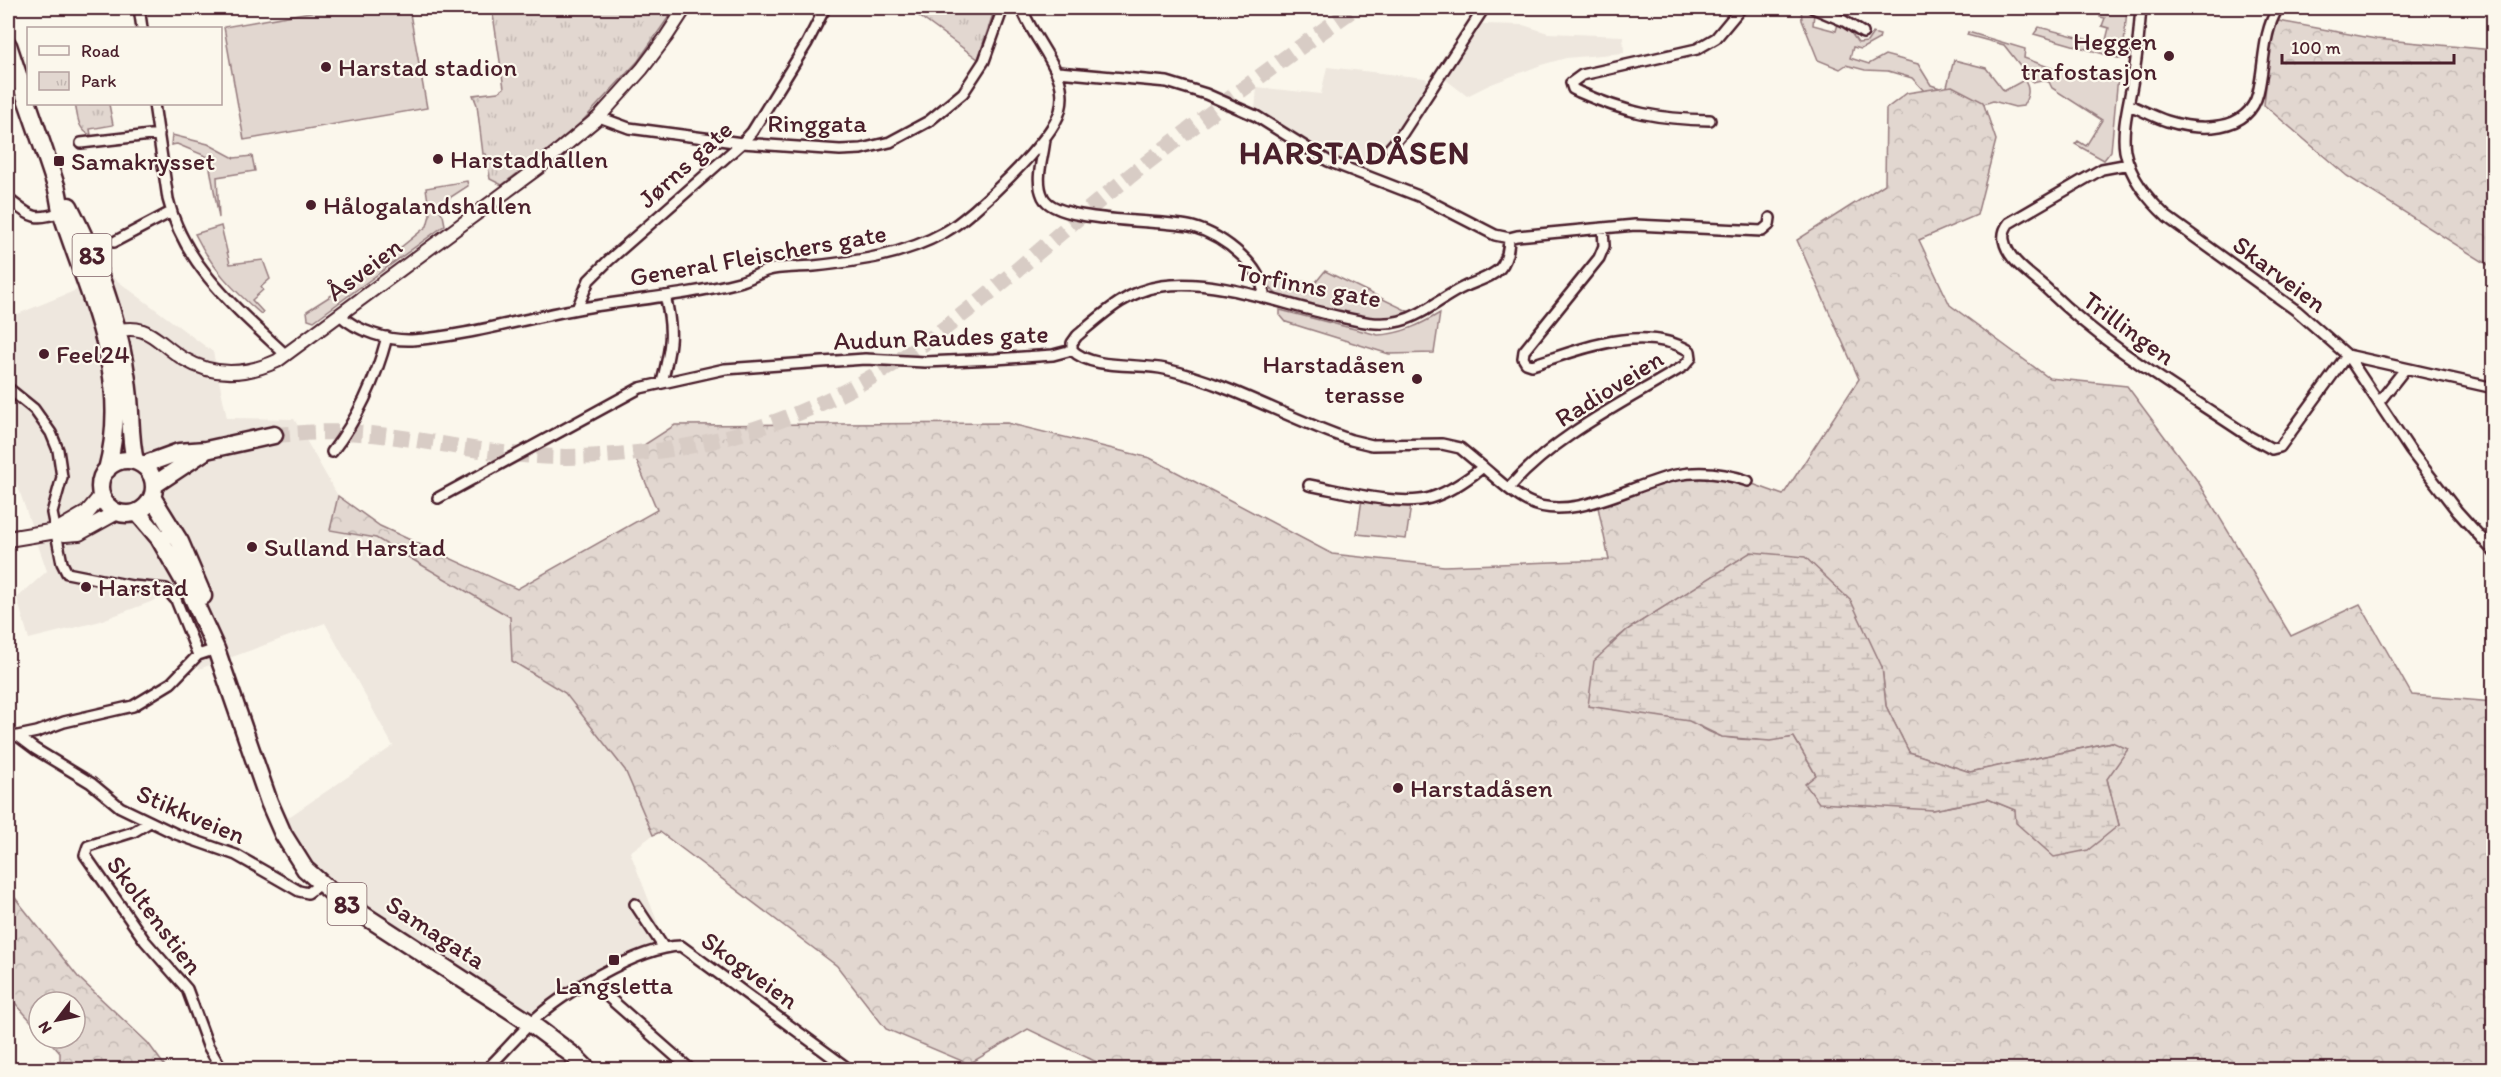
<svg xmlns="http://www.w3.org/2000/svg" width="2501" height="1077" viewBox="0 0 2501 1077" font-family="Itim,sans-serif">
	<defs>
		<pattern id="forest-crowns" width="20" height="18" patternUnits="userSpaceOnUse" patternTransform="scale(1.5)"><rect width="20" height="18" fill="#e2d7d0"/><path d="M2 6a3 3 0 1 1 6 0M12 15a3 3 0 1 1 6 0" fill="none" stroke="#c3b8b3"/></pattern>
		<pattern id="wetland-marsh" width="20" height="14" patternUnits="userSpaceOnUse" patternTransform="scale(1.5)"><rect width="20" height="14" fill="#e2d7d0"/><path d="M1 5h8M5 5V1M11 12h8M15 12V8" fill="none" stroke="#c3b8b3"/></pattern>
		<pattern id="park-tufts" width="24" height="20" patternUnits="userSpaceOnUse" patternTransform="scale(1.5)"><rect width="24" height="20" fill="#e2d7d0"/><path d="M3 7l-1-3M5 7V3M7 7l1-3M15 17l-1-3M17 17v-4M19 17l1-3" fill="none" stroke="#c3b8b3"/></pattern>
	</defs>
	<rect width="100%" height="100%" fill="#fbf7ec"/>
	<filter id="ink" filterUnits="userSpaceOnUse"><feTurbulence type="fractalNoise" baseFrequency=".0167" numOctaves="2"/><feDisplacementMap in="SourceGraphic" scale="12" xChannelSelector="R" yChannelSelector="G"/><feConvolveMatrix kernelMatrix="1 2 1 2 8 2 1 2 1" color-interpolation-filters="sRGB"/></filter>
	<g filter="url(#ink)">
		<path fill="#eee7de" d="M 1482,24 L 1523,25 L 1548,33 L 1623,36 L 1624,53 L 1566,58 L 1541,65 L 1489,85 L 1467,96 L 1445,79 Z
			M 1327,67 L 1425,78 L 1429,82 L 1394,141 L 1359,170 L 1333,159 L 1255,111 L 1257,87 L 1321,94 Z
			M 111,276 L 213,352 L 227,418 L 294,419 L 338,496 L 330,530 L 376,538 L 510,617 L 512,661 L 565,693 L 625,770 L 653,835 L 630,852 L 666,944 L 586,987 L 528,1031 L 305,880 L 277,825 L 393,746 L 325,623 L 199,669 L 172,594 L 97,622 L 29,639 L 17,598 L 47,571 L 8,458 L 8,318 Z"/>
		<path fill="#e2d7d0" stroke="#967b7e" stroke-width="1.5" d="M 333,8 L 409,8 L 427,108 L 244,140 L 224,27 Z
			M 1801,8 L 1812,10 L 1814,13 L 1813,25 L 1836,31 L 1838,24 L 1847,27 L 1858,43 L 1867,42 L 1873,33 L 1880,35 L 1879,39 L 1861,49 L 1853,47 L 1850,58 L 1869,64 L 1885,55 L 1918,64 L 1931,85 L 1946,90 L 1954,60 L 1986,68 L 2004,91 L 2024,80 C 2031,89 2028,97 2023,106 L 2015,107 L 1993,101 L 1977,106 L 1926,93 L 1912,78 L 1888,71 L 1865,70 L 1846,65 L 1840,69 L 1818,60 L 1802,20 Z
			M 2102,8 L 2127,8 L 2123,57 L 2121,59 L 2034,34 L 2039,27 L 2105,44 L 2109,28 L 2102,26 L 2105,18 L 2100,17 Z
			M 1968,32 L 2025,49 L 2024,58 L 2062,72 L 2093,76 L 2112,72 L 2118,76 L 2111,151 L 2104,160 L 2075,144 L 2078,141 L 2086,146 L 2102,120 L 2052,88 L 2049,82 L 2041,80 L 2033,82 L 2004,45 L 1967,35 Z
			M 172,135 L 208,144 L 234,158 L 252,156 L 255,171 L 217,177 L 219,218 L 208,157 L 177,144 L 171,145 Z
			M 467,181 L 468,186 L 437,206 L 443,215 L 445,225 L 314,321 L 308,319 L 307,311 L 379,265 L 427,226 L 430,215 L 426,188 Z
			M 221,226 L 230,264 L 263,260 L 270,279 L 261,287 L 263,290 L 252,300 L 263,312 L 261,314 C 233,290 211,267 195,234 Z
			M 1325,271 L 1412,313 C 1368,327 1326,309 1282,299 L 1273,291 L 1266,280 L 1316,282 Z
			M 1280,310 L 1378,335 C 1401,334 1420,325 1440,313 L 1434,353 L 1389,354 L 1286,322 L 1280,315 Z
			M 1362,499 L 1411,505 L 1406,539 L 1357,534 Z"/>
		<path fill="url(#forest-crowns)" stroke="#967b7e" stroke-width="1.5" fill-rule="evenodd" d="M 2273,20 L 2376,39 L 2493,50 L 2493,268 L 2347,176 L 2264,105 Z
			M 1952,86 L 1983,102 L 1996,140 L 1977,215 L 1919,240 L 1950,305 L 2049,378 L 2127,386 L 2199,483 L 2291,636 L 2360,604 L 2412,695 L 2493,702 L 2493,1069 L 1113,1070 L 1028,1029 L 969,1064 L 886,1029 L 837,966 L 660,832 L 653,835 L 625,770 L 565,693 L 512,661 L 510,617 L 376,538 L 330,530 L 338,496 L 380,526 L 517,589 L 657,510 L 633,452 L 675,425 L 1007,423 L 1150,458 L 1332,554 L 1444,566 L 1609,560 L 1597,502 L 1714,470 L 1783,495 L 1859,379 L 1797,240 L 1885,184 L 1886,109 L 1907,93 ZM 1751,553 L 1882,667 L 1886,706 L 1909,752 L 1970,772 L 2112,742 L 2107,779 L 2119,825 L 2015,810 L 1988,799 L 1933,810 L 1816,775 L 1794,737 C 1771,741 1747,741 1724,737 C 1687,730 1638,671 1610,644 L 1627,630 Z
			M 8,889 L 78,977 L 148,1043 L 167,1069 L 60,1069 L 60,1053 L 47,1038 L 75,1038 L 75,1002 L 39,1002 L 39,1030 L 8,995 Z"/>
		<path fill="url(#wetland-marsh)" stroke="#967b7e" stroke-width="1.5" d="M 1751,552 L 1805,557 L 1851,601 L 1882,667 L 1886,706 L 1909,752 L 1970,772 L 2112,742 L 2128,749 L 2107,779 L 2119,825 L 2088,850 L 2054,857 L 2016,823 L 2015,810 L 1988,799 L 1933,810 L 1819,803 L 1805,784 L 1816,775 L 1794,737 L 1770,741 L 1722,737 L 1689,721 L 1588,706 L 1594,661 L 1627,630 Z"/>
		<path fill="url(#park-tufts)" stroke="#967b7e" stroke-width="1.5" d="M 492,8 L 675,8 L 638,61 L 575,129 L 502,185 L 490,179 L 486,154 L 483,154 L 477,105 L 473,95 L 498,92 L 504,88 Z
			M 908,8 L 995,8 L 978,59 Z
			M 75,104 L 109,104 L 113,125 L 90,129 L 91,135 C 77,130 78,116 75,104 Z"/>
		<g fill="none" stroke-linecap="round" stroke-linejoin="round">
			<path stroke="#d8ccc5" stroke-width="16" stroke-dasharray="16 8" stroke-linecap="butt" d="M 274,435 C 302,433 331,431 360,433 C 411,437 461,449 512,454 C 557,459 602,457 647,452 C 735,443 823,409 898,361 C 970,314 1034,254 1100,200 C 1183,133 1268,69 1355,8"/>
			<defs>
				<path id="minor" d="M 139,8 L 142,28
					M 1813,8 L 1844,21 L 1863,33
					M 2141,8 C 2139,29 2138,51 2134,72 C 2131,97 2121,126 2125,151 C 2130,178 2148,199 2167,217 L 2297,311 L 2347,355 L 2410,450 L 2457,511 L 2494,552
					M 1058,72 L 1167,82 L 1206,94 L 1256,116 L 1328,161 L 1421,197 L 1495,235 L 1509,238
					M 154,104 L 168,199 C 184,266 238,310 286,355
					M 2129,105 C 2142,110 2154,117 2167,121 C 2199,131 2248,133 2258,93 C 2265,65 2262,34 2278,8
					M 599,117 L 629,128 L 742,143 L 840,150 L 861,149 L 890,142 L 929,121 L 963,93 L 984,61 L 1003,8
					M 1710,120 C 1658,119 1626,113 1579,92 L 1573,89 L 1571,83 L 1582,75 L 1697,49 L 1716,38 L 1741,8
					M 1045,138 C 1044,157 1034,178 1043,197 C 1056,224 1162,219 1193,227 C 1211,232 1227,242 1241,255 C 1254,267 1262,279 1265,298
					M 81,143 L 159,134
					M 1390,148 L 1402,134 L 1484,8
					M 2129,164 L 2102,169 L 2009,223 C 2005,228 2003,234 2004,240 C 2008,262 2035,277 2049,291 C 2108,349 2182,391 2250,437 L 2272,449 L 2280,447 L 2347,355 L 2494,388
					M 8,199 C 31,216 33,222 61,212
					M 114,242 L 171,212
					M 577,309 L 589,280 L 608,261 L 742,143 L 752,132 L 807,43 L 825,8
					M 340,315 C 356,331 389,341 412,340 C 468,336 522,319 577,309 C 631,299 686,296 739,282 C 751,279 761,271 773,269 C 786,267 801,267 814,266 C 860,261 904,255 945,232 C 973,216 1052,141 1060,111 C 1071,73 1033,42 1022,8
					M 1072,350 L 1072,343 L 1077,336 C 1103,314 1126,291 1162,286 C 1215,278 1281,304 1332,315 C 1354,320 1378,327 1400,321 C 1424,315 1442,297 1464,287 C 1493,274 1508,274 1509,238 L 1517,236 L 1635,225 L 1762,231 L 1769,225 L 1770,218
					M 1072,350 C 1092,370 1138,363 1165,369 C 1231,384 1288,419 1351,440 L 1372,445 L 1442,444 L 1460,448 L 1483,467 C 1467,480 1450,492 1430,498 C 1400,507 1342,491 1309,485
					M 662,382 C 671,347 674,331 665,296
					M 8,388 L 34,409 L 51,433 L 58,450 L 62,477 L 52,513 L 62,563 L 67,573 L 132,586 L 166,589 L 176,600 L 198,655
					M 2379,402 L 2405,369
					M 332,452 C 359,417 376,379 387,337
					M 1483,467 C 1496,478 1511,493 1527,501 C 1571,524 1632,484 1676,475 C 1702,470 1725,473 1748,481
					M 1509,488 C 1555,435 1625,402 1684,366 L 1691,358 L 1690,351 C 1642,323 1579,350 1532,365 L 1526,363 L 1523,358 L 1524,351 L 1599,258 L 1604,246 L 1603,228
					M 438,498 L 640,388 L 725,369 L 865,359 L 925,362 L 995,359 L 1053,355 L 1072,350
					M 19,737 L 35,749 L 91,783 L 120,807 L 176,834 L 236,855 L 299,891 L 308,893 L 320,884
					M 8,738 L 37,732 L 64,722 L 133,706 L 171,683 L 198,655 L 216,649
					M 150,822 L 133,832 L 88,846 L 85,855 L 145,941 L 187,989 L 208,1046 L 222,1070
					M 635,904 L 664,948
					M 590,981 L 691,1070
					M 486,1070 C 502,1054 516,1038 531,1023 C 560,994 639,947 681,946 L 850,1070
					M 828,1070 L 836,1060"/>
				<path id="tertiary" d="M 111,332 C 150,321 155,342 184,359 C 214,377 246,375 277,361 L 538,168 L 599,117 L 642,69 L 666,37 L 685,8"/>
				<path id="secondary" d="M 56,531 L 87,513 L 102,495
					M 8,539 L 56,531 L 65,534 L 79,533 L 117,512"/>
				<path id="trunk" d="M 8,45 C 23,91 40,137 55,183 C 59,193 59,204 62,214 C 90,301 132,377 107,470
					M 69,206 C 99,265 123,331 129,398 C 131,420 130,440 135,461
					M100 487a27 27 0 1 1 54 0a27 27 0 1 1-54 0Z
					M 143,465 L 179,452 L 206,450 L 274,435
					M 154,485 L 205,451
					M 152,497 L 180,542 L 203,596
					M 137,512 L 159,538 L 190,592 L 216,649 L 269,802 L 283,834 L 305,869 L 339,899 L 530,1023 L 574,1056 L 588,1070"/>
			</defs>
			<use href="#minor" stroke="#4a1f2b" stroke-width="14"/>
			<use href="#tertiary" stroke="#4a1f2b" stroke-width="16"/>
			<use href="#secondary" stroke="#4a1f2b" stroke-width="18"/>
			<use href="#trunk" stroke="#4a1f2b" stroke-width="21"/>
			<use href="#minor" stroke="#fbf7ec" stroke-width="9"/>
			<use href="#tertiary" stroke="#fbf7ec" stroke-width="12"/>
			<use href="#secondary" stroke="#fbf7ec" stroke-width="14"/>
			<use href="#trunk" stroke="#fbf7ec" stroke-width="16"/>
		</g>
	</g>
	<g fill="#4a1f2b" stroke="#fbf7ec" stroke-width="2">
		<circle cx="2169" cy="56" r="6"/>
		<circle cx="326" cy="67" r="6"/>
		<circle cx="438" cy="159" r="6"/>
		<rect x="53" y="155" width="12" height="12" rx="3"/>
		<circle cx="311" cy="205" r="6"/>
		<circle cx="44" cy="354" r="6"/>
		<circle cx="1417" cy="379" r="6"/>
		<circle cx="252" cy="547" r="6"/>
		<circle cx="86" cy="587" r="6"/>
		<circle cx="1398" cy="788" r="6"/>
		<rect x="608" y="954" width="12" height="12" rx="3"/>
	</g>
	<g text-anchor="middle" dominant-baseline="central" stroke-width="4.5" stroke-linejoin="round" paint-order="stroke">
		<g fill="#fbf7ec" stroke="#7f6065" stroke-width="1.5">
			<rect x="72.5" y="234" width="39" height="42" rx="4.5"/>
			<rect x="327.5" y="883" width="39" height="42" rx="4.5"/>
		</g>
		<g font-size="24" font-weight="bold" fill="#4a1f2b">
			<text x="92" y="255">83</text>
			<text x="347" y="904">83</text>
		</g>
		<g font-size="26" fill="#4a1f2b" stroke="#fbf7ec" text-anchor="start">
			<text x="2157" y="41" text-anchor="end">Heggen<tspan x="2157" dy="30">trafostasjon</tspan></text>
			<text x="338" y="67">Harstad stadion</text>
			<text x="450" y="159">Harstadhallen</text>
			<text x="71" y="161">Samakrysset</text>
			<text x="323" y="205">Hålogalandshallen</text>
			<text x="56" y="354">Feel24</text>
			<text x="1405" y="364" text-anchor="end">Harstadåsen<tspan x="1405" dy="30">terasse</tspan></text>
			<text x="264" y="547">Sulland Harstad</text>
			<text x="98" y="587">Harstad</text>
			<text x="1410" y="788">Harstadåsen</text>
			<text x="614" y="985" text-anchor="middle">Langsletta</text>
		</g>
		<g font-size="26" fill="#4a1f2b" stroke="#fbf7ec">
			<text x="817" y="123">Ringgata</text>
			<text transform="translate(685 164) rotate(-42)">Jørns gate</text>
			<text transform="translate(758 255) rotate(-10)">General Fleischers gate</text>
			<text transform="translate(364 269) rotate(-37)">Åsveien</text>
			<text transform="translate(2280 274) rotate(37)">Skarveien</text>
			<text transform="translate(1309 285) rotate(11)">Torfinns gate</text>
			<text transform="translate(2129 328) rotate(36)">Trillingen</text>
			<text transform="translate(941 337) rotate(-2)">Audun Raudes gate</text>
			<text transform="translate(1609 388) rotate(-32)">Radioveien</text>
			<text transform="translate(191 814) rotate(23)">Stikkveien</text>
			<text transform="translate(155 915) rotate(53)">Skoltenstien</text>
			<text transform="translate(436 932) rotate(33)">Samagata</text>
			<text transform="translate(750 970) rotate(36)">Skogveien</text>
		</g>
		<g font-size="32" font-weight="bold" letter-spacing="1.5" fill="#4a1f2b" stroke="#fbf7ec">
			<text x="1355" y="153">HARSTADÅSEN</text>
		</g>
	</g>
	<rect width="2501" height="1077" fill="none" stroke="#fbf7ec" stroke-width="30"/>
	<rect x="15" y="15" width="2471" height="1047" fill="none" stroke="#4a1f2b" stroke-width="2" filter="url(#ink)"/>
	<rect x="27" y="27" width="195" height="78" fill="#fbf7ec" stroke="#b4a19f" stroke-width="1.5"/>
	<rect x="39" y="46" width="30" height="9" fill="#fbf7ec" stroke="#b4a19f" stroke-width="1.5"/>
	<text x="81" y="57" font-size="18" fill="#4a1f2b">Road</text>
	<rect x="39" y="72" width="30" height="18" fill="url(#park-tufts)" stroke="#b4a19f" stroke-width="1.5"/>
	<text x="81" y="87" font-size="18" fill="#4a1f2b">Park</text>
	<g transform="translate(57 1020) rotate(238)"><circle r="28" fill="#fbf7ec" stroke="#b4a19f" stroke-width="1.5"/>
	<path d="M0-4.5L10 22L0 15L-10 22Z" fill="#4a1f2b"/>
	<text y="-9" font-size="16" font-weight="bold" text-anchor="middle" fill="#4a1f2b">N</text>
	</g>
	<path d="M2282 54v9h172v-9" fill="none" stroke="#4a1f2b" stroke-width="3"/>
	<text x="2291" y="54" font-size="18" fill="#4a1f2b" stroke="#fbf7ec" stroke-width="4.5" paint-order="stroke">100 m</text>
</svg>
